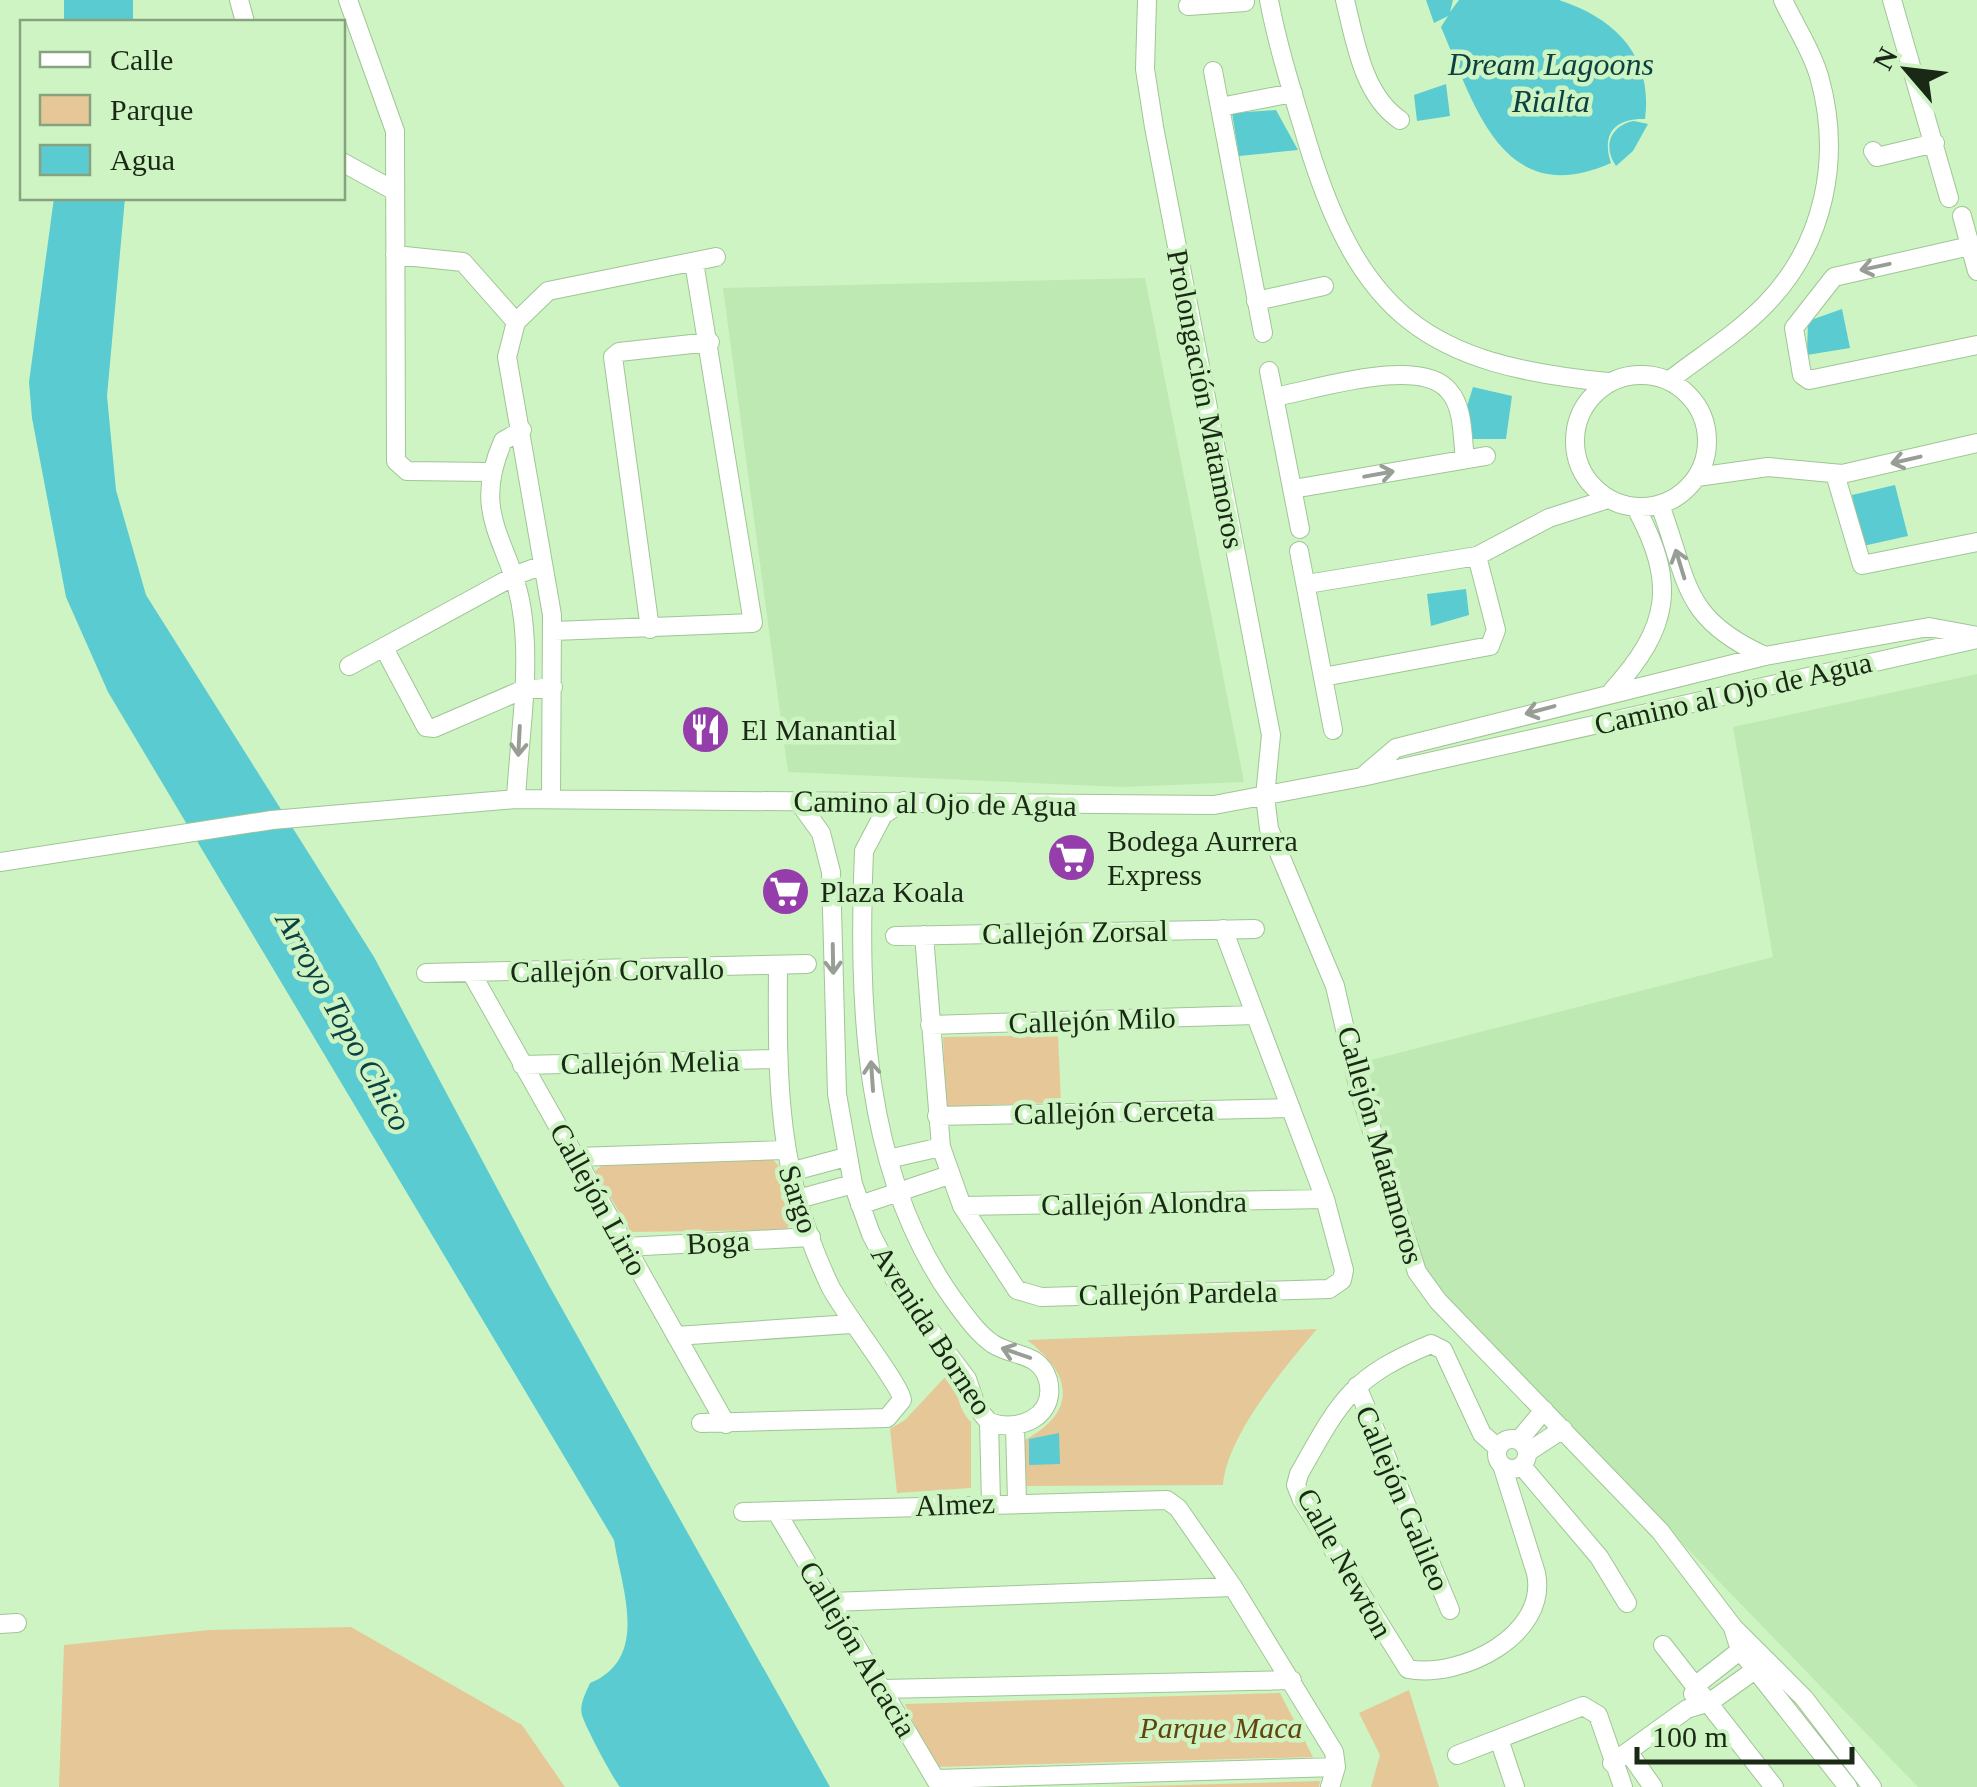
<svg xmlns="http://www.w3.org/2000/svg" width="1977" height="1787" viewBox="0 0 1977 1787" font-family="Georgia,serif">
	<rect width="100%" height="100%" fill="#cef4c3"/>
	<path fill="#bee9b2" d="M 1145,278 L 1244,782 L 1122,787 L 788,772 L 723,288 Z
		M 1977,674 L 1977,1787 L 1918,1787 L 1410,1262 L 1367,1061 L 1773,957 L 1733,727 Z"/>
	<path fill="#e6c898" d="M 1058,1035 L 1061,1102 L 946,1107 L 943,1037 Z
		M 772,1158 L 784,1173 L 781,1198 L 795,1215 L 786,1230 L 631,1232 L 595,1171 L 605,1163 Z
		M 1317,1329 C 1285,1367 1227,1435 1223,1485 L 1026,1486 L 1023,1441 C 1078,1412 1073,1375 1027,1340 Z
		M 946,1376 C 960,1390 956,1407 971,1422 L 971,1488 L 897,1493 L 890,1429 L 905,1420 Z
		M 351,1627 L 522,1725 L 565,1787 L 59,1787 L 64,1645 L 209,1630 Z
		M 1409,1690 L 1439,1787 L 1371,1787 L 1380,1755 L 1359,1713 Z
		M 1280,1693 L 1313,1757 L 934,1767 L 905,1704 Z
		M 1320,1781 L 1319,1787 L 1111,1787 Z"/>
	<path fill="#5acbd0" d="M 64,0 L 133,0 L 133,22 L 64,22 Z
		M 1426,0 L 1453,0 L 1450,12 L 1459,0 C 1485,0 1537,0 1559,0 C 1617,19 1653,57 1645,119 C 1615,118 1601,134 1611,163 C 1503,211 1475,107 1441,27 L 1448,16 L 1434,23 Z
		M 1446,84 L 1450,116 L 1417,121 L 1414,95 Z
		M 1276,110 L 1298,150 L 1239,156 L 1232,113 Z
		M 1634,121 L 1648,124 L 1633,151 L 1616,166 C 1602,146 1611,125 1634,121 Z
		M 54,198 L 125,198 L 107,396 L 116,490 L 146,595 L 374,957 L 546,1280 L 830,1787 L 620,1787 C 612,1777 585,1726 582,1715 C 579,1704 586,1693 590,1683 C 651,1658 621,1587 614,1540 L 108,692 L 66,597 L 32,418 L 29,382 Z
		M 1842,309 L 1850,348 L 1807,355 L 1808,321 Z
		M 1473,387 L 1512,396 L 1506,439 L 1473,439 L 1464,416 Z
		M 1895,485 L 1908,536 L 1863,546 L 1852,495 Z
		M 1466,589 L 1469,615 L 1431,626 L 1427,594 Z
		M 1059,1433 L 1060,1464 L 1029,1465 L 1029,1439 Z"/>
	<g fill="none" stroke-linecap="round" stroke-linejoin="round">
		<defs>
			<path id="minor" d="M 239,0 L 245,22
				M 348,0 L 395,131 L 396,461 L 407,471 L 492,472
				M 1147,0 L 1145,69 L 1154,127 L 1271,735 L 1265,796 L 1269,829 L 1335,986 L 1359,1090 L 1417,1272 L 1438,1301 L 1660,1531 L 1733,1627 L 1804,1698 L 1872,1787
				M 1269,0 C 1278,48 1293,94 1307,141 C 1360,316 1428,365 1608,382
				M 1345,0 C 1355,41 1363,95 1400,120
				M 1892,0 L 1949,198
				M 1188,6 L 1245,2
				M 1213,71 L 1263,333
				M 1220,107 L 1293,93
				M 1873,151 L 1877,157 L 1935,143
				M 342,162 L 393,190
				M 1962,216 L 1977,271
				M 1970,246 L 1834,277 L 1794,328 L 1802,375 L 1809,380 L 1977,345
				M 395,255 L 463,262 L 516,322
				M 1256,301 L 1324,286
				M 1269,371 L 1300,529
				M1575 441a66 66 0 1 1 132 0a66 66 0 1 1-132 0Z
				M 1670,380 C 1702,355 1738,333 1766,304 C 1825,243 1842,157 1819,76 C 1811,49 1795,26 1783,0
				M 1274,397 C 1315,390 1420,355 1449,391 C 1464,408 1462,437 1465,459
				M 1835,474 L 1862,565 L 1977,542
				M 1697,477 L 1768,467 L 1842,474 L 1977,443
				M 1293,489 L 1486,456
				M 1660,505 C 1689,582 1681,618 1765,656
				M 1299,551 L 1333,730
				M 1307,584 L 1477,556 L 1549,518 L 1608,499
				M 650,629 L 613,357 L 619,352 L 710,342
				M 554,631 L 753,623 L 694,262
				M 384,648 L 426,727 L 434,728 L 522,690 L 553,687
				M 349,666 L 516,575 L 543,565
				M 1323,677 L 1490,646 L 1496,630 L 1477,556
				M 1612,691 C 1670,627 1677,584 1636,508
				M 1362,777 L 1396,748 L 1765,656 L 1929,627 L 1977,636
				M 551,798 L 552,615 L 507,357 L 516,322 L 548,291 L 716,257
				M 516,799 C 519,740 530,677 523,619 C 515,543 468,521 503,441 L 522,430
				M 798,801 L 821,833 L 831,872 L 837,1094 L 853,1184 L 871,1234 L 901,1292 L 967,1379 L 977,1408 L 989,1422 C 1018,1433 1057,1417 1048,1380 C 1040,1352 1013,1357 993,1344 C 977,1333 964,1314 953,1299 C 862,1172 858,1001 864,851 L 883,815 L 904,801
				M 0,862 L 272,820 L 516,799 L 1214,805 L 1362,777 L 1977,639
				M 924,935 L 941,1147 L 962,1206 L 1017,1290 L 1041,1297 L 1329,1289 L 1342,1280 L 1344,1270 L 1325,1199 L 1223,929
				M 895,936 L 1255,929
				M 426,973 L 807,964
				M 472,974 L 726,1424
				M 930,1025 L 1255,1015
				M 522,1065 L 777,1059
				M 937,1116 L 1291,1108
				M 576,1157 L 783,1150
				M 888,1159 L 941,1147
				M 790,1172 L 846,1157
				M 798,1199 L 853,1184
				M 860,1205 L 949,1175
				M 962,1206 L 1325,1199
				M 626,1247 L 811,1237
				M 676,1336 L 851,1324
				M 1357,1386 L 1450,1610
				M 989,1422 L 991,1502
				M 701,1423 L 887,1418 L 902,1400 C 902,1387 841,1309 830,1286 C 777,1175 777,1085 778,966
				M 1015,1426 L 1017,1502
				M1497 1454a15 15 0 1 1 30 0a15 15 0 1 1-30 0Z
				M 1519,1440 L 1544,1410
				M 1498,1448 L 1482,1434 L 1443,1350 L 1431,1344 C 1351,1377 1340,1401 1299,1474 L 1296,1485 L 1302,1500 L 1408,1669 C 1461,1679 1549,1635 1536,1573 L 1502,1465
				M 1528,1452 L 1563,1429
				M 1522,1466 L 1599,1557 L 1627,1603
				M 776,1511 L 940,1787
				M 743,1512 L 1167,1500 L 1178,1508 L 1233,1587 L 1334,1752 L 1336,1767 L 1330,1787
				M 831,1602 L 1233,1587
				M 0,1624 L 17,1623
				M 1733,1628 L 1740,1650 L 1848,1787
				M 1663,1645 L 1774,1787
				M 883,1689 L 1292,1680
				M 1693,1694 L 1696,1685 L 1746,1646
				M 1499,1739 L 1515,1787
				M 1629,1753 L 1653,1787
				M 1457,1755 L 1583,1706 L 1598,1715 L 1623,1787
				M 1612,1763 L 1687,1709 L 1710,1702 L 1762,1665
				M 936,1779 L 1336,1767"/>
		</defs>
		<use href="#minor" stroke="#a0c596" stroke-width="20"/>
		<use href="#minor" stroke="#fff" stroke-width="18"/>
	</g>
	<defs><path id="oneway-shaft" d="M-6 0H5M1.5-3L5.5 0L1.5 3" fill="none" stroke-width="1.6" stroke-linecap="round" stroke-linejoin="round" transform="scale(2.5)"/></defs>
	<g stroke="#989e96">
		<use href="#oneway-shaft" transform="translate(1875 267) rotate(168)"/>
		<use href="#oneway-shaft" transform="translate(1906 460) rotate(167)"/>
		<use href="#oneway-shaft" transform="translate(1379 474) rotate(-10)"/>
		<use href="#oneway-shaft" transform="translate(1680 564) rotate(-107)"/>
		<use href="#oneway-shaft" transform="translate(1540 710) rotate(165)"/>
		<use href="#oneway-shaft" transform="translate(519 741) rotate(93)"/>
		<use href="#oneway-shaft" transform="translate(833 959) rotate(89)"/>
		<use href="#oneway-shaft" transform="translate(872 1076) rotate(-94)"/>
		<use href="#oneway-shaft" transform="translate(1016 1353) rotate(-161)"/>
	</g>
	<defs>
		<symbol id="restaurant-disc" viewBox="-11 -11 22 22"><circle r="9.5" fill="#953eab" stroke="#cef4c3"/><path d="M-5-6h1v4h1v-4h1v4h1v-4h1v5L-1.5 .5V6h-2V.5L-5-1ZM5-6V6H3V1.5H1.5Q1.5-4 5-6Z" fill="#fff"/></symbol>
		<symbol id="supermarket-disc" viewBox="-11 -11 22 22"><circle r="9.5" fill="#953eab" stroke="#cef4c3"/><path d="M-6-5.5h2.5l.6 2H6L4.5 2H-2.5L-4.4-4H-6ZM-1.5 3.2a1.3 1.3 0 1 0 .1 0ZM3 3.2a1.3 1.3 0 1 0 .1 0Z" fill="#fff"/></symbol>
	</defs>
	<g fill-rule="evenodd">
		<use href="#restaurant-disc" x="678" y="702" width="55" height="55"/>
		<use href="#supermarket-disc" x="1044" y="830" width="55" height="55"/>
		<use href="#supermarket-disc" x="758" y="864" width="55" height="55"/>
	</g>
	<g text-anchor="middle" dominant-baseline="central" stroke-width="9" stroke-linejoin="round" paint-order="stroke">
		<g font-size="30" fill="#1a2816" stroke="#cef4c3">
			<text transform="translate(1206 399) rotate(79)">Prolongación Matamoros</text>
			<text transform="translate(1733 693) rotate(-13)">Camino al Ojo de Agua</text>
			<text transform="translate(935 803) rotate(1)">Camino al Ojo de Agua</text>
			<text transform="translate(1075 932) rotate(-1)">Callejón Zorsal</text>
			<text transform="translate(617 970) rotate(-1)">Callejón Corvallo</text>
			<text transform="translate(1092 1020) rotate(-2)">Callejón Milo</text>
			<text transform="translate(650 1062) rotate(-1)">Callejón Melia</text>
			<text transform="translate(1114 1112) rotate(-1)">Callejón Cerceta</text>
			<text transform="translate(1381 1145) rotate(74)">Callejón Matamoros</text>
			<text transform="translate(599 1199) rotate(61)">Callejón Lirio</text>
			<text transform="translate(799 1199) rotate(72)">Sargo</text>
			<text transform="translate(1144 1203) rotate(-1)">Callejón Alondra</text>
			<text transform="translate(718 1242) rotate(-3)">Boga</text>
			<text transform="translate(1178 1293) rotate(-1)">Callejón Pardela</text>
			<text transform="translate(932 1330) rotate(57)">Avenida Borneo</text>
			<text transform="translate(1403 1498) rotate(67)">Callejón Galileo</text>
			<text transform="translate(955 1504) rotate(-2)">Almez</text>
			<text transform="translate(1345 1563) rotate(61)">Calle Newton</text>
			<text transform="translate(858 1649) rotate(59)">Callejón Alcacia</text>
		</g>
		<g font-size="30" fill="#1a2816" stroke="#cef4c3" text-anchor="start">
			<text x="741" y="729">El Manantial</text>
			<text x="1107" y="840">Bodega Aurrera<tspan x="1107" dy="34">Express</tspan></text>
			<text x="820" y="891">Plaza Koala</text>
		</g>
		<g font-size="30" font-style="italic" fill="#62450c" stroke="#cef4c3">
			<text x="1221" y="1727">Parque Maca</text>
		</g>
		<g font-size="32" font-style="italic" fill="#0b4143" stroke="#cef4c3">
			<text x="1551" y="64">Dream Lagoons<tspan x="1551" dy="37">Rialta</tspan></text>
			<text transform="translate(344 1021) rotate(61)">Arroyo Topo Chico</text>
		</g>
	</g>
	<rect x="20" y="20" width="325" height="180" fill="#cef4c3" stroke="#86a27e" stroke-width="2.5"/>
	<rect x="40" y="52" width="50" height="15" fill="#ffffff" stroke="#86a27e" stroke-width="2.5"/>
	<text x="110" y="70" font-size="30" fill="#1a2816">Calle</text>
	<rect x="40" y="95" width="50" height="30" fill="#e6c898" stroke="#86a27e" stroke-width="2.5"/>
	<text x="110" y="120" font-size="30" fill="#1a2816">Parque</text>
	<rect x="40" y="145" width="50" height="30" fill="#5acbd0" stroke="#86a27e" stroke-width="2.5"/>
	<text x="110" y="170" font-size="30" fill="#1a2816">Agua</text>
	<g transform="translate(1907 70) rotate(298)" stroke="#cef4c3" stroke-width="8" paint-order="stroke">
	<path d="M0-8L18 38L0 25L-18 38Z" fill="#1a2816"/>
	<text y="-15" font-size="28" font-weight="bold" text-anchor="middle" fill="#1a2816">N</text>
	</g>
	<path d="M1637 1747v15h215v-15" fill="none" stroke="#1a2816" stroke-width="5"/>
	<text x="1652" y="1747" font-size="30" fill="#1a2816" stroke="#cef4c3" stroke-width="8" paint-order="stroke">100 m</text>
</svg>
